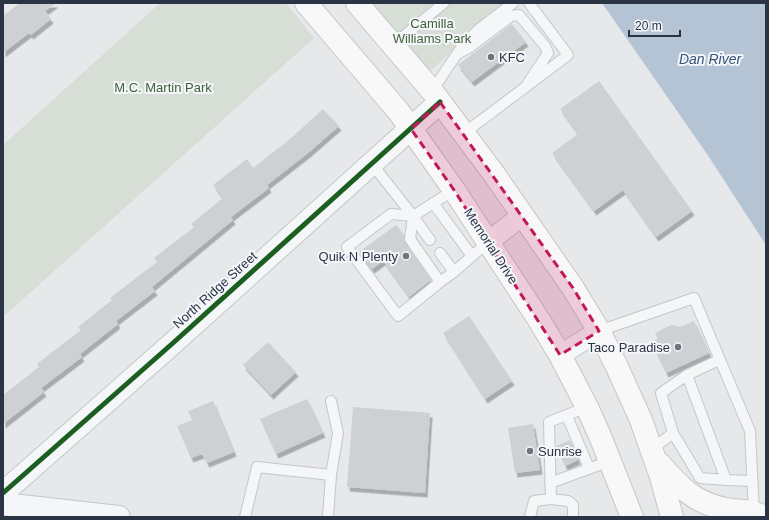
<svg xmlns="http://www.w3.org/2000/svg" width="769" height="520" viewBox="0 0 769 520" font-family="Helvetica,sans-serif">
	<defs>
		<filter id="shadow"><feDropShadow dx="2.5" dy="4.5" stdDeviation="0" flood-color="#0004"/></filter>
	</defs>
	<rect width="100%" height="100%" fill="#e6e8ea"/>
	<path fill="#d6ded6" d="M 160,3 L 286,3 L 314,38 L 3,317 L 3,145 Z
		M 371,3 L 505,3 L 430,71 Z"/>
	<path fill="#b4c4d5" d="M 602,3 L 766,3 L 766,245 L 707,154 Z"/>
	<path fill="#ced0d3" filter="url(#shadow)" d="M 20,3 L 56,3 L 45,11 L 51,19 L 31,35 L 29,33 L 3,53 L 3,16 Z
		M 512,24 L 526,42 L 472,82 L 458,65 Z
		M 599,81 L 692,211 L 656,237 L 623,190 L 594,211 L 552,153 L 578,134 L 560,109 Z
		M 323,109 L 339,126 L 308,153 L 267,185 L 269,188 L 231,217 L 233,220 L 152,287 L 155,291 L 116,321 L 118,324 L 80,354 L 82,357 L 41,388 L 44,392 L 3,424 L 3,395 L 39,367 L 37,364 L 81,330 L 78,327 L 112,300 L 110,298 L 157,262 L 154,258 L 194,227 L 191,224 L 223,198 L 213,185 L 247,159 L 253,168 L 290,139 Z
		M 396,225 L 404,235 L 405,243 L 431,280 L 409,297 L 383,261 L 372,269 L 359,252 Z
		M 469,316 L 512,381 L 485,399 L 443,333 Z
		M 694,321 L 709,353 L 666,373 L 651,342 L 658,339 L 655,333 L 671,325 L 680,327 Z
		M 268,342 L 296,372 L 271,395 L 243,365 Z
		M 307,399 L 323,433 L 276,454 L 260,419 Z
		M 213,401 L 234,452 L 207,463 L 202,454 L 191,458 L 177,426 L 192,420 L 188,411 Z
		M 353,407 L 430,413 L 425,493 L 347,487 Z
		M 533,424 L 540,470 L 515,473 L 508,428 Z
		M 570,440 L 578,460 L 565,466 L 556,446 Z"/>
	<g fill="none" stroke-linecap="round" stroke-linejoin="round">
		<defs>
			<path id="service" d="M 393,45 L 444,3
				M 457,54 L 470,47 L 511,16 L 519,15 L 545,46 L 548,53 L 528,83
				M 432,91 L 461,48 L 478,30 L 513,3
				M 463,134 L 568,55 L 529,3
				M 372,164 L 413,216 L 410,239 L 440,282 L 454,272
				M 433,203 L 472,256
				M 413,216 L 391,214 L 347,247 L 398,316 L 440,282
				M 430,240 L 413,216 L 454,190
				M 440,253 L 454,272 L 488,242
				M 599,331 L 694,298 L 750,431 L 754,513
				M 719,360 L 687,375 L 726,480 L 752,481
				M 331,401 L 338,433 L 331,475
				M 567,416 L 589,468
				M 673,433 L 700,478 L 726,480
				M 651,450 L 673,433 L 661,393 L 687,375
				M 550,483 L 610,461
				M 245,517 L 257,467 L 331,475 L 328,517
				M 530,517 L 534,501 L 551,499
				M 573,517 L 573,505 L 568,501 L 551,499 L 549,422 L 587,407"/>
			<path id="minor" d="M 488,242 L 523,215
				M 560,355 L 599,331"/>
			<path id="tertiary" d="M 3,493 L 173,343 L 440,102
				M 3,504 L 119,517"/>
			<path id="secondary" d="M 306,3 L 399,112 L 454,190 L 539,320 L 560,355 L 587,407 L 600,436 L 632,517
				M 357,3 L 432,91 L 494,174 L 573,288 L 599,331 L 617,367 L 641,420 L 661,477 L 672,517
				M 660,464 C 680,487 694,503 726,509 C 734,511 743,510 751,512 C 756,513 761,515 766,517"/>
		</defs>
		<use href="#service" stroke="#c4c6c8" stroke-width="12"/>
		<use href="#minor" stroke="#c4c6c8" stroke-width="22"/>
		<use href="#tertiary" stroke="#c4c6c8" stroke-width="24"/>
		<use href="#secondary" stroke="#c4c6c8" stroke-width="24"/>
		<path stroke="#c5c6ca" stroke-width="2.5" stroke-dasharray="3 3" stroke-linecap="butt" d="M 440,38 L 446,46"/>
		<use href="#service" stroke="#f5f6f7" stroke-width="10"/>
		<use href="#minor" stroke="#f5f6f7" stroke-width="20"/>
		<use href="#tertiary" stroke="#f5f6f7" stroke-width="22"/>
		<use href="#secondary" stroke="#f8f8f8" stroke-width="22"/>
		<defs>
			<path id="cycleway" d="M 3,493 L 173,343 L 440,102"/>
		</defs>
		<use href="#cycleway" stroke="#f4f6f9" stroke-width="8"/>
		<use href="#cycleway" stroke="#1b5e20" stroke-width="5"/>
	</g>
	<path fill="#c2185b" fill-opacity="0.2" stroke="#c2185b" stroke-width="3" stroke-dasharray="8 5" stroke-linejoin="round" d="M 440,102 L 573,288 L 599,331 L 560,355 L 454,190 L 411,129 Z"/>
	<g fill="#6c737f" stroke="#f4f6f9" stroke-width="1.5">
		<circle cx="491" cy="57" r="4"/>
		<circle cx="406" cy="256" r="4"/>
		<circle cx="678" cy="347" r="4"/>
		<circle cx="530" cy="451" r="4"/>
	</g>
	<g text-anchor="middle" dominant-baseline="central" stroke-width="4" stroke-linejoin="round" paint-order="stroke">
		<g font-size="13" fill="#3f6138" stroke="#f4f6f9">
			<text x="432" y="23">Camilla<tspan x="432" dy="15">Williams Park</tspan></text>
			<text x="163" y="87">M.C. Martin Park</text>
		</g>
		<g font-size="13" fill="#2b3445" stroke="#f4f6f9" text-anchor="start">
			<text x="499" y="57">KFC</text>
			<text x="398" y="256" text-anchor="end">Quik N Plenty</text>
			<text x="670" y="347" text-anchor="end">Taco Paradise</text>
			<text x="538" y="451">Sunrise</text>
		</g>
		<g font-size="13" fill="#2b3445" stroke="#f4f6f9">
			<text transform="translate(491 246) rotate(57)">Memorial Drive</text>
			<text transform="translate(215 290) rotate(-42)">North Ridge Street</text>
		</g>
		<g font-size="14" font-style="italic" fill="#34527a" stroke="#f4f6f9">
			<text x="710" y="59">Dan River</text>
		</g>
	</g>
	<rect width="769" height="520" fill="none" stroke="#2b3445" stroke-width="8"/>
	<path d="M629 30v6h51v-6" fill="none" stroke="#2b3445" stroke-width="2"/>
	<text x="635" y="30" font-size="12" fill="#2b3445" stroke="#f4f6f9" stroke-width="3" paint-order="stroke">20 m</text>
</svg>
